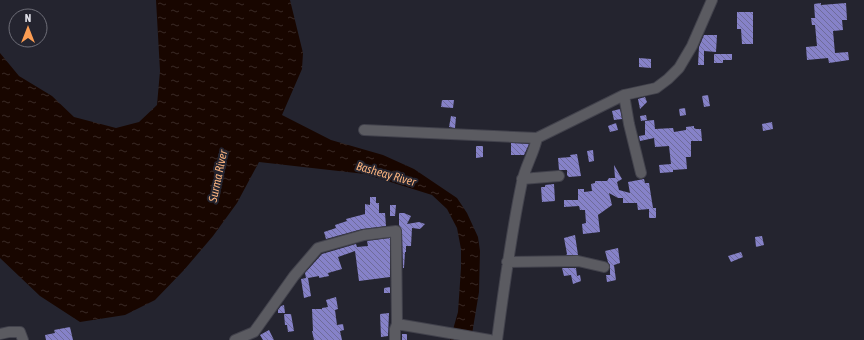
<svg xmlns="http://www.w3.org/2000/svg" width="864" height="340" viewBox="0 0 864 340" font-family="'Asap Condensed',sans-serif">
	<defs>
		<pattern id="water-ripples" width="26" height="14" patternUnits="userSpaceOnUse"><rect width="26" height="14" fill="#180600"/><path d="M2 4q2-2 4 0t4 0M15 11q2-2 4 0t4 0" fill="none" stroke="#392a25"/></pattern>
		<pattern id="building-back-hatch" width="6" height="6" patternUnits="userSpaceOnUse"><rect width="6" height="6" fill="#8682c8"/><path d="M-1 5l2 2M0 0l6 6M5-1l2 2" fill="none" stroke="#6f6c9a"/></pattern>
	</defs>
	<rect width="100%" height="100%" fill="#24242f"/>
	<path fill="url(#water-ripples)" d="M 156,0 L 290,0 L 303,53 L 302,69 L 282,115 L 331,140 L 383,155 L 414,169 L 457,198 L 467,213 L 478,237 L 480,251 L 479,292 L 471,340 L 450,340 L 458,312 L 461,268 L 461,249 L 457,228 L 447,209 L 432,195 L 365,174 L 259,162 L 237,203 L 213,236 L 184,270 L 155,300 L 125,315 L 80,322 L 40,296 L 0,258 L 0,53 L 19,76 L 52,96 L 74,117 L 116,128 L 139,122 L 157,105 L 160,71 Z"/>
	<path fill="url(#building-back-hatch)" d="M 821,3 L 821,5 L 846,3 L 847,20 L 842,20 L 843,30 L 833,31 L 835,53 L 848,52 L 849,60 L 829,63 L 828,58 L 807,60 L 806,47 L 817,46 L 815,25 L 812,25 L 811,18 L 815,18 L 814,4 Z
		M 737,12 L 753,12 L 753,44 L 742,44 L 741,29 L 737,29 Z
		M 704,35 L 717,35 L 716,52 L 704,51 L 704,65 L 698,65 L 699,47 Z
		M 714,54 L 732,54 L 732,60 L 723,60 L 723,63 L 714,63 Z
		M 639,58 L 651,59 L 651,68 L 639,67 Z
		M 708,95 L 710,106 L 704,107 L 702,96 Z
		M 645,97 L 647,102 L 640,109 L 638,99 Z
		M 442,100 L 454,100 L 453,108 L 441,107 Z
		M 685,108 L 686,115 L 680,116 L 679,109 Z
		M 620,109 L 622,119 L 614,120 L 612,111 Z
		M 646,115 L 647,120 L 641,121 L 640,116 Z
		M 451,116 L 456,117 L 455,128 L 449,127 Z
		M 654,120 L 655,129 L 673,128 L 674,132 L 686,130 L 686,127 L 694,126 L 694,128 L 696,129 L 701,129 L 702,141 L 691,141 L 691,157 L 686,157 L 687,169 L 673,170 L 673,172 L 660,173 L 659,165 L 671,164 L 669,146 L 655,147 L 654,138 L 640,141 L 639,136 L 645,135 L 645,121 Z
		M 772,122 L 773,129 L 763,131 L 762,124 Z
		M 616,123 L 618,130 L 610,132 L 608,126 Z
		M 511,143 L 529,144 L 524,155 L 511,155 Z
		M 476,146 L 483,146 L 483,157 L 476,158 Z
		M 593,150 L 594,161 L 589,162 L 587,151 Z
		M 577,154 L 581,176 L 569,177 L 567,175 L 567,170 L 559,170 L 558,158 L 571,157 L 570,155 Z
		M 614,165 L 622,179 L 617,182 L 619,190 L 630,193 L 628,182 L 644,179 L 645,183 L 649,183 L 653,208 L 656,208 L 656,218 L 649,218 L 649,209 L 638,210 L 637,203 L 623,203 L 623,198 L 618,198 L 609,193 L 612,205 L 598,215 L 600,232 L 583,234 L 582,224 L 586,223 L 585,210 L 580,210 L 579,206 L 564,207 L 564,200 L 578,200 L 578,189 L 584,189 L 584,192 L 592,191 L 591,184 L 595,183 L 595,181 L 607,181 L 609,178 L 615,178 Z
		M 554,184 L 555,201 L 542,202 L 541,187 L 545,187 L 545,185 Z
		M 370,197 L 376,197 L 376,203 L 379,203 L 379,213 L 385,213 L 386,226 L 362,229 L 326,239 L 324,232 L 336,228 L 335,225 L 347,221 L 346,219 L 365,214 L 365,204 L 370,205 Z
		M 390,205 L 396,205 L 395,216 L 390,216 Z
		M 399,213 L 404,213 L 411,216 L 407,224 L 419,222 L 425,224 L 420,229 L 412,228 L 411,246 L 406,246 L 406,252 L 405,252 L 404,268 L 403,268 L 402,231 L 399,225 Z
		M 575,235 L 578,255 L 566,255 L 567,254 L 564,238 Z
		M 762,236 L 764,245 L 756,247 L 755,237 Z
		M 390,238 L 390,277 L 359,281 L 355,251 L 338,257 L 342,269 L 328,273 L 329,276 L 319,278 L 319,276 L 308,278 L 311,296 L 304,298 L 301,279 L 306,278 L 305,273 L 322,254 L 356,244 L 357,247 L 368,246 L 367,241 Z
		M 618,248 L 620,263 L 614,265 L 616,280 L 607,282 L 606,275 L 610,275 L 610,265 L 608,262 L 605,251 Z
		M 741,252 L 743,257 L 731,262 L 728,256 Z
		M 562,268 L 576,268 L 577,276 L 580,275 L 581,281 L 573,284 L 571,275 L 564,276 Z
		M 390,287 L 390,293 L 384,293 L 384,288 Z
		M 336,297 L 338,309 L 335,310 L 337,325 L 343,324 L 344,330 L 340,331 L 342,340 L 314,340 L 312,331 L 313,331 L 312,309 L 322,309 L 322,308 L 328,307 L 326,300 Z
		M 284,305 L 285,313 L 278,313 L 278,310 L 281,306 Z
		M 389,313 L 388,336 L 381,337 L 380,314 Z
		M 284,314 L 291,314 L 294,331 L 288,332 L 287,325 L 285,325 Z
		M 70,327 L 73,340 L 46,340 L 45,335 L 55,333 L 54,330 Z
		M 269,330 L 274,340 L 263,340 L 260,335 Z
		M 402,334 L 407,334 L 407,340 L 402,340 Z"/>
	<g fill="none" stroke-linecap="round" stroke-linejoin="round">
		<defs>
			<path id="minor" d="M 624,95 L 629,124 L 641,173
				M 364,130 L 537,138
				M 522,179 L 559,176
				M 507,262 L 578,261 L 604,267
				M 0,334 L 9,332 L 20,332 L 23,340
				M 235,340 L 254,332 L 294,276 L 318,248 L 364,235 L 396,231 L 397,324
				M 395,340 L 395,329 L 397,324 L 490,340
				M 497,340 C 504,287 511,234 522,182 C 525,167 534,153 537,138 L 624,95 L 656,88 L 668,79 L 679,68 L 692,46 L 712,0"/>
		</defs>
		<use href="#minor" stroke="#42424c" stroke-width="12"/>
		<use href="#minor" stroke="#5b5b61" stroke-width="10"/>
	</g>
	<g text-anchor="middle" dominant-baseline="central" stroke-width="4" stroke-linejoin="round" paint-order="stroke">
		<g font-size="12" font-style="italic" fill="#f9b27e" stroke="#24242f">
			<text transform="translate(386 174) rotate(16)">Basheay River</text>
			<text transform="translate(218 176) rotate(-78)">Surma River</text>
		</g>
	</g>
	<g transform="translate(28 28)"><circle r="19" fill="#24242f" stroke="#6e6e78"/>
	<path d="M0-3L7 15L0 10L-7 15Z" fill="#fc9d53"/>
	<text y="-6" font-size="11" font-weight="bold" text-anchor="middle" fill="#dedee6">N</text>
	</g>
</svg>
